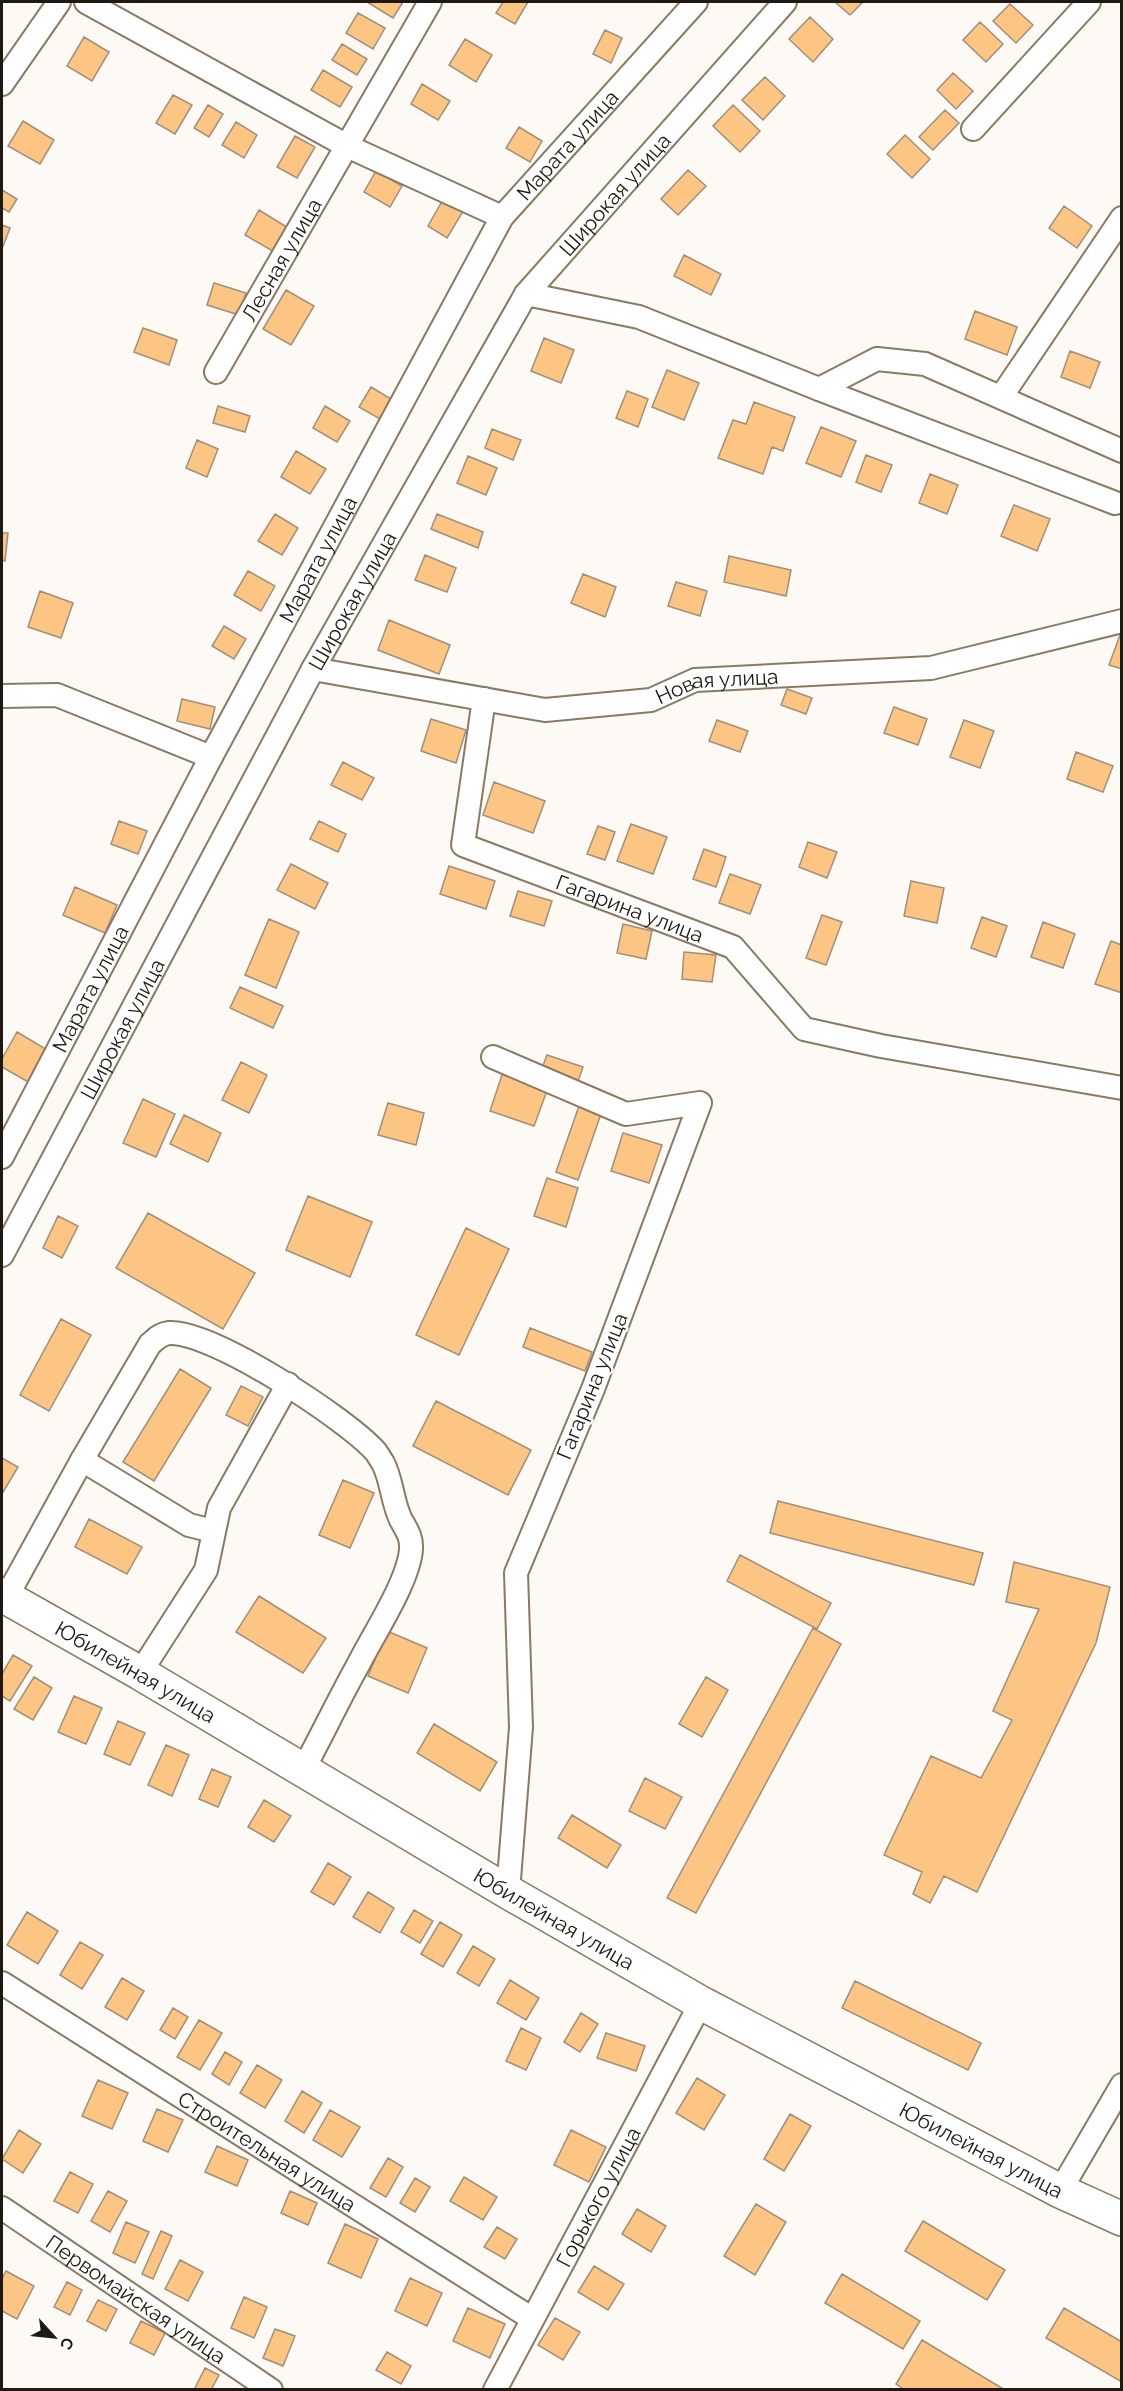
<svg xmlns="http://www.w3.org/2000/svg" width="1123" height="2391" viewBox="0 0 1123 2391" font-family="Raleway,sans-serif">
	<rect width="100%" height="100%" fill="#fdf9f4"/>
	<path fill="#fdc584" stroke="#a18f79" stroke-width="1.5" d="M 367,2 L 403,2 L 393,18 Z
		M 503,2 L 528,2 L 515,24 L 496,13 Z
		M 835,2 L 863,2 L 850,15 Z
		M 1010,4 L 1033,25 L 1016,43 L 993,21 Z
		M 358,13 L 385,28 L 373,49 L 346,33 Z
		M 810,17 L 833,39 L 813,62 L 789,39 Z
		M 980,22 L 1003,44 L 986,62 L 963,40 Z
		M 605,30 L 622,38 L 611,63 L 593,54 Z
		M 84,37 L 109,52 L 92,81 L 67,66 Z
		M 465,39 L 492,55 L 476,82 L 449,65 Z
		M 342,44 L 367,59 L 357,75 L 332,60 Z
		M 323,70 L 352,87 L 340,107 L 311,90 Z
		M 953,73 L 973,91 L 956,109 L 937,90 Z
		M 765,77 L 785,96 L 763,120 L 742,100 Z
		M 422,84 L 450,101 L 438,120 L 411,104 Z
		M 173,95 L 192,105 L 175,134 L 156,123 Z
		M 208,105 L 223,114 L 209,137 L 194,128 Z
		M 733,105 L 760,131 L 740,152 L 713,126 Z
		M 945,110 L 959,123 L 933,150 L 919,137 Z
		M 23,121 L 54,140 L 40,164 L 8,146 Z
		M 236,122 L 257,135 L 244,158 L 222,145 Z
		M 519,127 L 542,141 L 530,162 L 506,148 Z
		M 905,135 L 930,159 L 912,178 L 887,154 Z
		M 295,136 L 315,147 L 297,178 L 277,167 Z
		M 688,170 L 706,186 L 678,215 L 661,199 Z
		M 376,171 L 402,186 L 390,207 L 364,192 Z
		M 2,190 L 17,199 L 9,212 L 2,208 Z
		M 445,196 L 465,208 L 447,238 L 428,226 Z
		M 1064,206 L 1092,226 L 1077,248 L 1049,228 Z
		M 259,210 L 290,229 L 276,253 L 245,235 Z
		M 2,225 L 10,228 L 2,249 Z
		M 684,255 L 721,274 L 711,295 L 674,276 Z
		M 214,283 L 246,293 L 239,315 L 207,305 Z
		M 286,290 L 314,306 L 291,345 L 263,329 Z
		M 975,311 L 1017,327 L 1007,355 L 965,339 Z
		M 143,328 L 177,340 L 169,365 L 134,352 Z
		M 544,338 L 574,350 L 561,383 L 531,371 Z
		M 1070,351 L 1100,362 L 1090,388 L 1061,377 Z
		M 667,370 L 699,383 L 684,420 L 652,407 Z
		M 371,387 L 391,399 L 380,419 L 359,407 Z
		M 627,391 L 648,399 L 638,427 L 616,418 Z
		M 754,402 L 795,417 L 783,451 L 772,447 L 763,474 L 718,458 L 733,420 L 746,424 Z
		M 218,406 L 250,416 L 245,432 L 213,423 Z
		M 325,406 L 350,421 L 337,442 L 313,428 Z
		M 821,427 L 856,441 L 841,477 L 806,463 Z
		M 492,429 L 521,440 L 513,460 L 485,448 Z
		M 197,440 L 218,449 L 207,477 L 186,468 Z
		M 296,451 L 326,469 L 310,494 L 281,477 Z
		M 866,455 L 892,465 L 881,492 L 856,482 Z
		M 468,456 L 497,468 L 486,495 L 457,483 Z
		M 930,474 L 958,485 L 947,514 L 919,503 Z
		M 1014,505 L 1050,519 L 1037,551 L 1001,536 Z
		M 275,514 L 298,528 L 282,555 L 258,541 Z
		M 437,514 L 483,532 L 478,548 L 431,529 Z
		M 2,533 L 8,533 L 5,561 L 2,560 Z
		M 425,555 L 456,568 L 447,592 L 415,580 Z
		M 729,556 L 791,570 L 786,596 L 724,582 Z
		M 248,571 L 275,586 L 261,611 L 234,595 Z
		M 583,574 L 616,587 L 605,617 L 571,603 Z
		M 676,582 L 707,591 L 700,616 L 668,606 Z
		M 40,591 L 73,603 L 61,638 L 28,627 Z
		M 389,620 L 450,645 L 439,674 L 378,650 Z
		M 224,626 L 246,639 L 234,659 L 212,646 Z
		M 1120,635 L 1122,636 L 1122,669 L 1109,665 Z
		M 787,689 L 812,698 L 806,714 L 781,705 Z
		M 182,699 L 215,707 L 210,729 L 177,721 Z
		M 894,707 L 927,719 L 918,745 L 884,733 Z
		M 431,719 L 466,730 L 456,763 L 421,751 Z
		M 717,720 L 748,731 L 740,752 L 709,741 Z
		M 964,720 L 994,731 L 980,768 L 950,757 Z
		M 1076,752 L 1113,766 L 1103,792 L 1067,779 Z
		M 343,762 L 374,778 L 362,800 L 331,785 Z
		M 494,782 L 545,801 L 533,833 L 483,815 Z
		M 119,821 L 147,831 L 138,854 L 111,844 Z
		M 319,821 L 346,834 L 338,852 L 310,839 Z
		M 631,824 L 667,837 L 653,874 L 617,861 Z
		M 598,826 L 615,832 L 605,860 L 587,854 Z
		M 808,842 L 837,852 L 827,878 L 799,867 Z
		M 704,849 L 726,857 L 716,887 L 693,879 Z
		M 291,864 L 328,883 L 315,909 L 277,890 Z
		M 449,866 L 495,881 L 486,909 L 440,894 Z
		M 730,874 L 761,885 L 750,914 L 719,903 Z
		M 911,881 L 944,888 L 937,923 L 904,916 Z
		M 75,887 L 117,905 L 105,933 L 63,915 Z
		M 518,891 L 552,901 L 544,926 L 510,916 Z
		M 822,915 L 842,922 L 826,965 L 806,958 Z
		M 982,917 L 1007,926 L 996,957 L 971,948 Z
		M 269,919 L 299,932 L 276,988 L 245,975 Z
		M 1043,922 L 1075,934 L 1063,968 L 1031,957 Z
		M 623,924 L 652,931 L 646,959 L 617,953 Z
		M 1111,941 L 1122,945 L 1122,993 L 1095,984 Z
		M 684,952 L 716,955 L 712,982 L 682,979 Z
		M 240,987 L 283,1006 L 273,1028 L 230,1008 Z
		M 17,1032 L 49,1051 L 30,1083 L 2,1067 L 2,1059 Z
		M 547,1055 L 583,1067 L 578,1081 L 542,1068 Z
		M 241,1062 L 267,1075 L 249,1113 L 222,1100 Z
		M 503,1072 L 548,1088 L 534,1126 L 490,1111 Z
		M 143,1099 L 175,1114 L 156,1157 L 123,1143 Z
		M 388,1103 L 424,1113 L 416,1145 L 378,1135 Z
		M 579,1106 L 601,1114 L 578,1180 L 556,1172 Z
		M 184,1115 L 221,1133 L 208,1162 L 170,1144 Z
		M 623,1133 L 662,1145 L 649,1183 L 611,1171 Z
		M 547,1178 L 578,1188 L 566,1227 L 534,1216 Z
		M 308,1196 L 372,1222 L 350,1277 L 286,1250 Z
		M 148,1213 L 255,1273 L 223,1329 L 116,1268 Z
		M 58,1216 L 78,1226 L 62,1258 L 43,1248 Z
		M 466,1228 L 509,1249 L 459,1355 L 416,1335 Z
		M 61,1319 L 91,1335 L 49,1411 L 20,1395 Z
		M 530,1328 L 592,1352 L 585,1371 L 523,1347 Z
		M 180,1369 L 211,1388 L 154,1481 L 123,1462 Z
		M 241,1386 L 263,1397 L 248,1426 L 226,1415 Z
		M 436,1401 L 531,1450 L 508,1495 L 413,1446 Z
		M 2,1458 L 18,1467 L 2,1494 Z
		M 343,1480 L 374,1493 L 350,1548 L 319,1535 Z
		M 778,1501 L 983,1553 L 974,1585 L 770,1533 Z
		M 89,1519 L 142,1547 L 127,1574 L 75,1547 Z
		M 740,1555 L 831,1603 L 817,1629 L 727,1581 Z
		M 1014,1562 L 1110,1587 L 1096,1643 L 977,1892 L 944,1876 L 930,1903 L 913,1894 L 922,1872 L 884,1855 L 931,1756 L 981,1778 L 1012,1720 L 993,1711 L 1039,1609 L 1006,1602 Z
		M 259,1596 L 326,1638 L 303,1673 L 236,1632 Z
		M 813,1628 L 841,1644 L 696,1913 L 667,1898 Z
		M 387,1631 L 427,1648 L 408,1693 L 368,1676 Z
		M 13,1655 L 32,1666 L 10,1701 L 2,1696 L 2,1674 Z
		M 34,1677 L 52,1688 L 33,1720 L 14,1709 Z
		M 706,1677 L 728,1690 L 702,1737 L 679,1724 Z
		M 74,1696 L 102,1708 L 86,1744 L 58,1732 Z
		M 118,1721 L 145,1733 L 130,1765 L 104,1754 Z
		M 434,1724 L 497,1762 L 480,1791 L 417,1753 Z
		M 166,1745 L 189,1755 L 172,1796 L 148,1785 Z
		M 212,1769 L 231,1777 L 218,1807 L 199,1799 Z
		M 645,1778 L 682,1797 L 665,1829 L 629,1811 Z
		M 264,1800 L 291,1816 L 274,1842 L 248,1827 Z
		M 572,1815 L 621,1845 L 607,1868 L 558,1838 Z
		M 328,1863 L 351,1877 L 334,1905 L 311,1892 Z
		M 368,1892 L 394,1908 L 380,1933 L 353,1917 Z
		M 414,1910 L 433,1921 L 420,1943 L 401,1932 Z
		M 27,1912 L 58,1931 L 38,1964 L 7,1945 Z
		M 440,1922 L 462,1935 L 443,1967 L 421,1954 Z
		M 80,1942 L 103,1955 L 82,1989 L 60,1975 Z
		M 473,1946 L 495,1959 L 479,1986 L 457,1973 Z
		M 122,1978 L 144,1991 L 127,2020 L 105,2007 Z
		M 510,1980 L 539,1998 L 526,2020 L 497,2003 Z
		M 855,1981 L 981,2043 L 968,2070 L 842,2008 Z
		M 173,2008 L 188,2017 L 175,2039 L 160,2030 Z
		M 581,2013 L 598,2024 L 580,2052 L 564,2042 Z
		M 199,2020 L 222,2033 L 200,2070 L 177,2057 Z
		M 521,2028 L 541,2038 L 526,2070 L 506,2061 Z
		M 606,2033 L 645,2046 L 636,2071 L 597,2058 Z
		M 225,2052 L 242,2062 L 229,2085 L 212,2074 Z
		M 257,2065 L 282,2080 L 265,2108 L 240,2093 Z
		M 697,2078 L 725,2095 L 704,2130 L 676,2113 Z
		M 98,2080 L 128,2093 L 112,2129 L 82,2116 Z
		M 302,2091 L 322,2103 L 304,2133 L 285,2121 Z
		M 157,2109 L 183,2120 L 168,2152 L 143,2141 Z
		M 330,2110 L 360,2127 L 342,2157 L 313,2140 Z
		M 790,2114 L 811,2126 L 784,2171 L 764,2159 Z
		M 19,2130 L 41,2144 L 23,2173 L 2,2159 Z
		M 571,2130 L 606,2147 L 589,2182 L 554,2165 Z
		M 217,2146 L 248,2160 L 237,2186 L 205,2172 Z
		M 388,2158 L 403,2167 L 386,2197 L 370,2188 Z
		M 70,2172 L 93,2184 L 78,2213 L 54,2201 Z
		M 464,2177 L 497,2197 L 483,2220 L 450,2201 Z
		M 415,2178 L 430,2187 L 415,2212 L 400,2203 Z
		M 108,2191 L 127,2201 L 110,2232 L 91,2221 Z
		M 290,2191 L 317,2203 L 308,2225 L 281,2213 Z
		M 756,2204 L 786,2222 L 755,2275 L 724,2256 Z
		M 637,2209 L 666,2226 L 651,2252 L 622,2234 Z
		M 923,2221 L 1005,2270 L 987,2300 L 905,2251 Z
		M 126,2222 L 149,2232 L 135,2263 L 113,2253 Z
		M 345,2224 L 378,2239 L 361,2278 L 328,2263 Z
		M 497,2227 L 517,2239 L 505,2259 L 484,2247 Z
		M 161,2231 L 172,2236 L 153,2279 L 142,2274 Z
		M 180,2260 L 203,2272 L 188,2301 L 165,2289 Z
		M 594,2266 L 624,2284 L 608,2310 L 578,2292 Z
		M 6,2271 L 34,2286 L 17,2319 L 2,2311 L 2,2279 Z
		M 842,2274 L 920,2321 L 903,2349 L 825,2303 Z
		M 410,2278 L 442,2293 L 427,2326 L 395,2311 Z
		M 67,2282 L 82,2290 L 70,2315 L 54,2307 Z
		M 244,2297 L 267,2307 L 254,2338 L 231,2328 Z
		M 98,2300 L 117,2309 L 106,2331 L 87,2321 Z
		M 468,2308 L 505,2324 L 490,2358 L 453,2341 Z
		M 1064,2308 L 1122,2342 L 1122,2382 L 1046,2338 Z
		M 555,2318 L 580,2332 L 563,2360 L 538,2345 Z
		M 141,2321 L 165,2333 L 154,2355 L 130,2343 Z
		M 275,2329 L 295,2336 L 283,2366 L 263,2358 Z
		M 922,2340 L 1005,2390 L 905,2390 L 896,2384 Z
		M 387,2352 L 411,2366 L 401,2384 L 376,2370 Z
		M 205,2368 L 219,2375 L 211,2390 L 194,2390 Z"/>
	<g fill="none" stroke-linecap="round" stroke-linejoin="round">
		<defs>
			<g id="minor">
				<path d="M 86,2 L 347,146 L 502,217"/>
				<path d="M 2,84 L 59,2"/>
				<path d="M 973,129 L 1089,2"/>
				<path d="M 526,294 L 639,317 L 819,389 L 877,359 L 925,364 L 1122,451"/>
				<path id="s1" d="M 216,372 L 430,2"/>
				<path d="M 819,389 L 1115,503"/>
				<path d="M 1001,397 L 1122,218"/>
				<path id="s2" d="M 313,669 L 545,710 L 651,700 L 695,680 L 931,668 L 1122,621"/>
				<path d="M 2,696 L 57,695 L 211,757"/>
				<path id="s3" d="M 484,699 L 463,845 L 733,947 L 804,1029 L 881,1046 L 1122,1088"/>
				<path d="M 493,1057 L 626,1114 L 700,1103 L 593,1389 L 516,1573 L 521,1727 L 508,1892"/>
				<path id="s4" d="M 2,1157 L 211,757 L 502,217 L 696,2"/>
				<path id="s5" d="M 2,1255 L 313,669 L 526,294 L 785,2"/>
				<path d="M 82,1460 L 189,1525 L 213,1531"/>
				<path d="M 6,1598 L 82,1460 L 150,1344 C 156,1339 160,1334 169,1333 C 211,1330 347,1419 376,1452 C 378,1455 381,1460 383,1463 C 392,1480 392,1502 401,1520 C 406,1529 412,1537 411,1549 C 409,1581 373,1635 358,1665 C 339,1699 322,1735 303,1770"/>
				<path d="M 140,1673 L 206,1570 L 219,1508 L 288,1384"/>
				<path id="s6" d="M 2,1983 L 531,2318"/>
				<path d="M 1060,2191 L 1122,2085"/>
				<path id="s7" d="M 2,2208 L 271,2390"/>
				<path id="s8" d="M 495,2390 L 701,2003"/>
			</g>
			<g id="secondary">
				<path id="s9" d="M 2,1595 L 140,1673 L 508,1892 L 701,2003 L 1060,2191 L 1122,2219"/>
			</g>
		</defs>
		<use href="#minor" stroke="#8b7964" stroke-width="26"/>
		<use href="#secondary" stroke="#8b7964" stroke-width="36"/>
		<use href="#minor" stroke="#fff" stroke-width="22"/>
		<use href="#secondary" stroke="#fff" stroke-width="33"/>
	</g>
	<g text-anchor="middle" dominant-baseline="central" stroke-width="5" stroke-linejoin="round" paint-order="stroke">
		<g font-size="21" fill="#201911" stroke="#fff">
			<text stroke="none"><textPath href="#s4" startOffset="1162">Марата улица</textPath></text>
			<text stroke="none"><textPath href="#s5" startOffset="1228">Широкая улица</textPath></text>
			<text stroke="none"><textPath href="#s1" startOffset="130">Лесная улица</textPath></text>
			<text stroke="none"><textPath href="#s4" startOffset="676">Марата улица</textPath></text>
			<text stroke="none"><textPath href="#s5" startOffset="742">Широкая улица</textPath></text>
			<text stroke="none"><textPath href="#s2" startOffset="411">Новая улица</textPath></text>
			<text stroke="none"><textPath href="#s3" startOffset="326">Гагарина улица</textPath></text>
			<text stroke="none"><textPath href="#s4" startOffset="190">Марата улица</textPath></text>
			<text stroke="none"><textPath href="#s5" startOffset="256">Широкая улица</textPath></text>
			<text transform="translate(592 1386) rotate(-68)">Гагарина улица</text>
			<text stroke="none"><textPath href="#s9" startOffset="154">Юбилейная улица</textPath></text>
			<text stroke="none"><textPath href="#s9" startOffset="640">Юбилейная улица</textPath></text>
			<text stroke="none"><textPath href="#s9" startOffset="1126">Юбилейная улица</textPath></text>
			<text stroke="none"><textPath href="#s6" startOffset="314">Строительная улица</textPath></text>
			<text stroke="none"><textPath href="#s8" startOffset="219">Горького улица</textPath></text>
			<text stroke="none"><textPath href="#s7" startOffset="162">Первомайская улица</textPath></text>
		</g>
	</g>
	<rect width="1123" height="2391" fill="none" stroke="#201911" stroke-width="6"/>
	<g transform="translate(54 2337) rotate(117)" stroke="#ffffff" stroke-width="4.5" paint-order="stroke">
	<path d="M0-4.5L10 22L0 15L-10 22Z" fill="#201911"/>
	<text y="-9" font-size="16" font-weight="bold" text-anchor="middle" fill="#201911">С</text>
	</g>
</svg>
